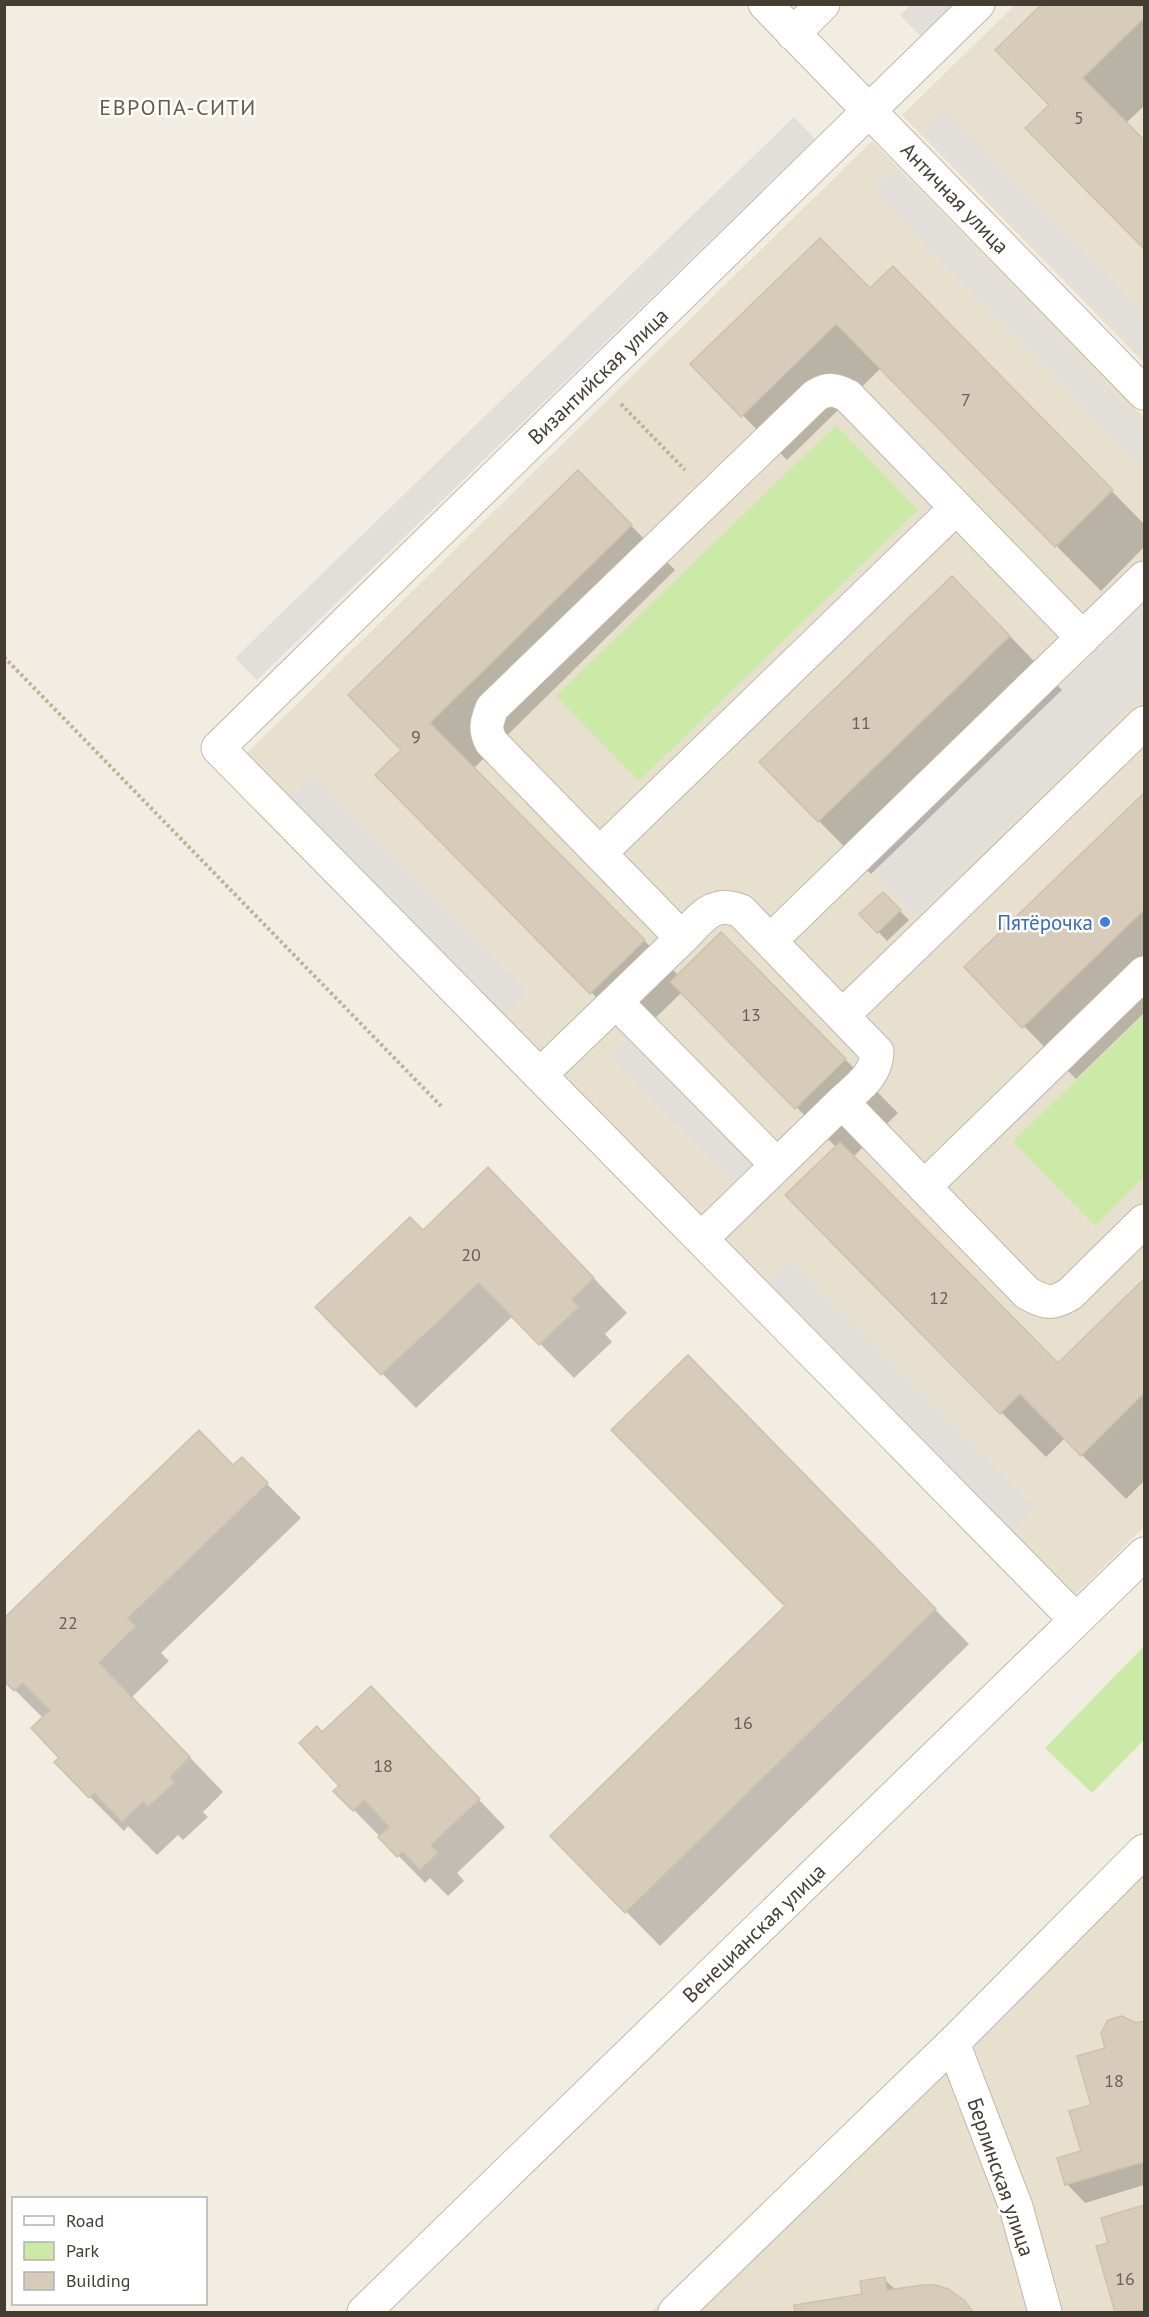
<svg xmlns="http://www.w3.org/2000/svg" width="1149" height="2317" viewBox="0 0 1149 2317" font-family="'PT Sans',sans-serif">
	<rect width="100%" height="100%" fill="#f2ede2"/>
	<path fill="#e7e0cf" d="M 1015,5 L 1144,5 L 1144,363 L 902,115 Z
		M 872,141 L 1144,417 L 1144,1527 L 1075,1595 L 245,755 Z
		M 1144,1833 L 1144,2312 L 651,2312 Z"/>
	<path fill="#cbeaa7" d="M 836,425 L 918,510 L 639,781 L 556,696 Z
		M 1144,1014 L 1144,1177 L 1095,1226 L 1013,1142 Z
		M 1144,1646 L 1144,1740 L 1092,1793 L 1045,1748 Z"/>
	<path fill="#e2dfdb" d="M 911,5 L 955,5 L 921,37 L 900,15 Z
		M 944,109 L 1144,314 L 1144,358 L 922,131 Z
		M 794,117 L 815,139 L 257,680 L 235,658 Z
		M 895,169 L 1144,424 L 1144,468 L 873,190 Z
		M 1144,604 L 1144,693 L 915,915 L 870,870 Z
		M 314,776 L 527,992 L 505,1014 L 292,797 Z
		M 631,1033 L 756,1161 L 734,1182 L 609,1055 Z
		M 792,1262 L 1035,1508 L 1013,1530 L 770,1283 Z"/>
	<path fill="#0003" d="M 1044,4 L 1144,4 L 1144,106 L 1126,123 L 1144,142 L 1144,247 L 1027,128 L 1051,105 Z
		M 870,290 L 937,313 L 1144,524 L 1144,547 L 1101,591 L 881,368 L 787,460 L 692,364 Z
		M 578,472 L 675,570 L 474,768 L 679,976 L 774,987 L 898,1113 L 853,1157 L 1058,1365 L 1144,1281 L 1144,1481 L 1126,1499 L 1065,1438 L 1046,1457 L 1001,1412 L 836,1147 L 682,992 L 636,1037 L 591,992 L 404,750 Z
		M 1004,630 L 1062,690 L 871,874 L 819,821 Z
		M 1144,795 L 1144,1013 L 1076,1079 L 966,967 Z
		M 883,894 L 909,920 L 887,941 L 861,914 Z
		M 522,1203 L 627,1313 L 605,1334 L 612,1342 L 574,1378 L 513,1316 L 416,1408 L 317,1307 L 423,1232 Z
		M 721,1391 L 969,1644 L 660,1946 L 552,1836 L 787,1606 Z
		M 242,1459 L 301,1518 L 161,1653 L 169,1661 L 132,1697 L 223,1792 L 203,1812 L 208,1817 L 183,1840 L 178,1835 L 157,1855 L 128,1826 L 124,1831 L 90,1797 L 61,1758 L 43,1718 L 4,1679 Z
		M 398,1715 L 505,1827 L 457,1873 L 464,1881 L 448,1896 L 430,1878 L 425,1883 L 354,1810 L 341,1786 L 322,1734 Z
		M 1144,2022 L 1144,2185 L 1085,2203 L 1067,2184 L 1082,2152 L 1107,2049 L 1136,2024 Z
		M 1144,2206 L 1144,2312 L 1117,2312 L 1098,2247 L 1110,2244 L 1103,2219 Z
		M 884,2279 L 896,2290 L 963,2301 L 974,2312 L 797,2312 L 796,2306 L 864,2295 Z"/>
	<path fill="#d7ccba" stroke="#cfc1a9" stroke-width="1.5" d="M 1042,4 L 1144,4 L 1144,18 L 1083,78 L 1144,140 L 1144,249 L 1025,128 L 1049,105 L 995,50 Z
		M 820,238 L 870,288 L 893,266 L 1113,490 L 1055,547 L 836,324 L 741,417 L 690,364 Z
		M 578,470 L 632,525 L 430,723 L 645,940 L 590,994 L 375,775 L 401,750 L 348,695 Z
		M 952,576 L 1010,636 L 818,822 L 759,762 Z
		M 1144,793 L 1144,910 L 1022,1028 L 964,967 Z
		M 883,892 L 901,910 L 877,933 L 859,914 Z
		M 721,932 L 846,1059 L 795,1109 L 670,982 Z
		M 840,1142 L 1058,1363 L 1144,1279 L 1144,1393 L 1081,1456 L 1020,1394 L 1000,1414 L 785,1195 Z
		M 488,1167 L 594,1278 L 572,1299 L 579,1307 L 539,1345 L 479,1283 L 381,1375 L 315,1307 L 410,1217 L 423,1230 Z
		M 688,1355 L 936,1609 L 625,1913 L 550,1836 L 785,1606 L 611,1430 Z
		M 199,1430 L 233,1465 L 242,1457 L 268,1483 L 128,1618 L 136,1626 L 99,1663 L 190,1757 L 170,1777 L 175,1782 L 148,1807 L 143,1802 L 122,1822 L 94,1793 L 89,1798 L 54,1762 L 59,1758 L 31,1728 L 50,1710 L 23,1683 L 14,1691 L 4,1681 L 4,1618 Z
		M 371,1686 L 480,1799 L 431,1845 L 438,1853 L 420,1870 L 403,1852 L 397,1857 L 378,1837 L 389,1827 L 364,1800 L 353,1811 L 333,1791 L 339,1786 L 299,1743 L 317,1726 L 322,1732 Z
		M 1122,2016 L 1136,2023 L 1144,2021 L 1144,2162 L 1065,2185 L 1057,2158 L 1081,2151 L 1069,2111 L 1091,2105 L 1077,2056 L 1105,2048 L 1101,2033 L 1108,2020 Z
		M 1144,2205 L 1144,2312 L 1143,2310 L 1115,2312 L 1096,2246 L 1108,2243 L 1101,2218 Z
		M 885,2277 L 887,2290 L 923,2285 L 936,2285 L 948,2289 L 964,2300 L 973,2312 L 795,2312 L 794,2305 L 862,2294 L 860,2281 Z"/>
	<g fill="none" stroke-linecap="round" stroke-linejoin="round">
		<defs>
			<path id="minor" d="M 765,4 L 1144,393
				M 978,4 L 218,748 L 1076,1620
				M 793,34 L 823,4
				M 1083,638 L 848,396 C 835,389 828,388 815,396 L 492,708 C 487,721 484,729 491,742 L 682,938 C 701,919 712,899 741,911 L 877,1052 C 876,1076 858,1087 842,1102 L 1027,1293 C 1045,1303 1052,1305 1070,1294 L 1144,1221
				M 600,853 L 956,508
				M 770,941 L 1144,578
				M 616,1002 L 777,1165
				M 843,1015 L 1144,723
				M 540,1075 L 682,938
				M 924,1187 L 1144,973
				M 701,1239 L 842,1102
				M 953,2043 L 1016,2207 L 1045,2312
				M 364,2312 L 1144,1554
				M 675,2312 L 953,2043 L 1144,1851"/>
		</defs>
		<use href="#minor" stroke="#c1b8a7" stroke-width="35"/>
		<path stroke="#c1b194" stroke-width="4" stroke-dasharray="3 3" stroke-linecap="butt" d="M 621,404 L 685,470
			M 4,657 L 441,1106"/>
		<use href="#minor" stroke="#fff" stroke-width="33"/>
	</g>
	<circle fill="#3f7fe0" stroke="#fff" stroke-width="2" cx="1105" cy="922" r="6"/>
	<g text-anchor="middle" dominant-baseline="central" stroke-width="5" stroke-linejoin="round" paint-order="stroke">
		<g font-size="18" fill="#696154">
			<text x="1079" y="117">5</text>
			<text x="966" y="399">7</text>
			<text x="861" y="722">11</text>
			<text x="416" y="736">9</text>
			<text x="751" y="1014">13</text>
			<text x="471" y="1254">20</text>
			<text x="939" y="1297">12</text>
			<text x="68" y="1622">22</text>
			<text x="743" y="1722">16</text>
			<text x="383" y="1765">18</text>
			<text x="1114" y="2080">18</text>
			<text x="1125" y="2278">16</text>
		</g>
		<g font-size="21" fill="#443d32" stroke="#fff">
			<text transform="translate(955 198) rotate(46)">Античная улица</text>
			<text transform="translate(598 376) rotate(-44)">Византийская улица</text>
			<text transform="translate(754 1933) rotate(-44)">Венецианская улица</text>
			<text transform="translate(1001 2177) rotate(71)">Берлинская улица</text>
		</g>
		<g font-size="21" fill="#366cbe" stroke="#fff" text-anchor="end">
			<text x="1093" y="922">Пятёрочка</text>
		</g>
		<g font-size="22" letter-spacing="1.5" fill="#675b49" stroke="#fff">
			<text x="178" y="107">ЕВРОПА-СИТИ</text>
		</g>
	</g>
	<rect width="1149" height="2317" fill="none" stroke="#443d32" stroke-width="12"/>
	<rect x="12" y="2197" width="195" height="108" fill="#ffffff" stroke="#b4b1ad" stroke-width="1.5"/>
	<rect x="24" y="2216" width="30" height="9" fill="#ffffff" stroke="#b4b1ad" stroke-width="1.5"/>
	<text x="66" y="2227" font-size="18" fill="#443d32">Road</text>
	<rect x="24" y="2242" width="30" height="18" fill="#cbeaa7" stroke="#b4b1ad" stroke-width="1.5"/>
	<text x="66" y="2257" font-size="18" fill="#443d32">Park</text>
	<rect x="24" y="2272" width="30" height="18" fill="#d7ccba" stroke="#b4b1ad" stroke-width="1.5"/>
	<text x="66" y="2287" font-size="18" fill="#443d32">Building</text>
</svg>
